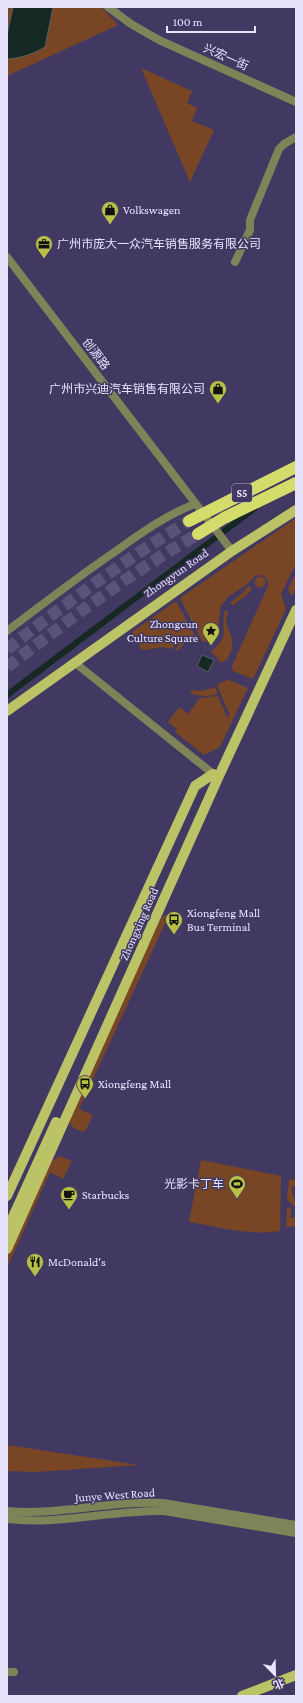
<svg xmlns="http://www.w3.org/2000/svg" width="303" height="1703" viewBox="0 0 303 1703" font-family="'Crimson Pro','Noto Sans SC',serif">
	<rect width="100%" height="100%" fill="#423962"/>
	<path fill="#784625" d="M 7,7 L 101,7 L 118,25 L 7,76 Z
		M 141,68 L 192,91 L 187,103 L 197,108 L 192,121 L 214,130 L 190,182 Z
		M 296,518 L 296,564 L 281,594 L 286,609 L 253,679 L 233,671 L 232,666 L 268,586 C 269,581 267,578 262,575 L 255,576 L 246,585 L 228,597 L 221,606 L 217,634 L 203,643 L 180,598 Z
		M 296,573 L 296,588 L 292,596 L 290,594 L 288,589 Z
		M254.5 582a5.5 5.5 0 1 1 11 0a5.5 5.5 0 1 1-11 0Z
		M 248,586 L 252,588 L 248,594 L 233,605 L 230,603 C 236,597 244,594 248,586 Z
		M 176,601 L 196,638 L 185,643 L 177,651 L 175,650 L 179,645 L 176,643 L 172,649 L 163,647 L 144,650 L 141,649 L 132,632 Z
		M 225,610 L 228,611 L 226,623 L 232,639 L 232,649 L 228,658 L 221,663 L 211,651 C 231,637 220,629 225,610 Z
		M 227,680 L 229,680 L 248,688 L 220,747 L 204,755 L 175,732 L 177,729 L 168,722 L 179,707 L 188,714 L 200,698 L 218,696 L 227,717 L 230,716 L 217,685 Z
		M 215,687 L 218,694 C 208,697 201,696 191,694 L 191,690 L 201,691 Z
		M 165,915 L 169,915 L 79,1109 L 93,1115 L 86,1130 L 83,1132 L 74,1128 L 70,1124 L 70,1116 L 161,918 Z
		M 60,1156 L 72,1161 L 63,1179 L 50,1172 L 7,1268 L 7,1257 L 52,1161 Z
		M 201,1160 L 281,1176 L 280,1231 C 249,1236 220,1227 189,1222 Z
		M 289,1179 L 296,1180 L 296,1187 L 292,1186 C 291,1197 296,1199 296,1207 L 287,1200 Z
		M 290,1207 L 292,1212 L 290,1214 L 291,1218 L 296,1217 L 296,1226 L 286,1227 L 287,1208 Z
		M 7,1445 L 139,1465 L 35,1472 L 7,1471 Z"/>
	<path fill="#152822" stroke="#546064" d="M 13,7 L 53,7 L 45,47 C 33,54 21,58 7,59 L 7,35 Z
		M 202,655 L 214,660 L 208,672 L 197,666 Z"/>
	<g fill="none" stroke-linecap="round" stroke-linejoin="round">
		<path stroke="#152822" stroke-width="6" d="M 7,695 L 255,508"/>
		<path stroke="#5b5279" stroke-width="12" stroke-dasharray="12 6" stroke-linecap="butt" d="M 7,649 C 66,604 125,559 189,521
			M 7,667 C 69,620 130,573 198,534"/>
		<path stroke="#7f8358" stroke-width="8" d="M 108,7 L 131,24 L 159,40 L 296,102
			M 7,257 L 232,551
			M 235,262 L 250,230 L 250,220 L 279,149 L 284,144 L 296,137
			M 7,631 C 43,604 79,576 116,551 C 141,533 166,515 195,504
			M 74,662 L 217,777
			M 7,1511 C 59,1516 111,1500 163,1503 L 296,1525
			M 7,1519 C 60,1525 111,1510 164,1511 L 296,1533
			M 7,1672 L 14,1672"/>
		<path stroke="#bcc367" stroke-width="10" d="M 7,711 L 232,551 L 296,510
			M 7,1196 L 195,786 L 213,774
			M 7,1230 L 56,1122
			M 7,1249 L 218,778 L 296,610
			M 242,1696 L 296,1675"/>
		<path stroke="#d4dc6b" stroke-width="12" d="M 189,521 L 296,467
			M 198,534 L 224,518 L 296,483"/>
	</g>
	<defs>
		<symbol id="shop-pin" viewBox="-11 -11 22 30"><path d="M0 17L-7.5 6A9.5 9.5 0 1 1 7.5 6Z" fill="#b9c046" stroke="#423962"/><path d="M-5-2.5h2.3a2.7 3.5 0 0 1 5.4 0H5L5.5 6h-11ZM-1.5-2.5h3a1.5 2.3 0 0 0-3 0Z" fill="#111"/></symbol>
		<symbol id="office-pin" viewBox="-11 -11 22 30"><path d="M0 17L-7.5 6A9.5 9.5 0 1 1 7.5 6Z" fill="#b9c046" stroke="#423962"/><path d="M-6-3h4V-5.5h4V-3h4V5H-6ZM-1-4.5V-3h2v-1.5ZM-6 0V1H6V0Z" fill="#111"/></symbol>
		<symbol id="sight-pin" viewBox="-11 -11 22 30"><path d="M0 17L-7.5 6A9.5 9.5 0 1 1 7.5 6Z" fill="#b9c046" stroke="#423962"/><path d="M0-6L1.8-2.2L6-1.7L2.9 1.2L3.7 5.4L0 3.3L-3.7 5.4L-2.9 1.2L-6-1.7L-1.8-2.2Z" fill="#111"/></symbol>
		<symbol id="bus-pin" viewBox="-11 -11 22 30"><path d="M0 17L-7.5 6A9.5 9.5 0 1 1 7.5 6Z" fill="#b9c046" stroke="#423962"/><path d="M-5-6H5V4H4V6H2V4H-2V6H-4V4H-5ZM-3.5-4V0h7V-4ZM-3.5 1.2v1.5H-2V1.2ZM2 1.2v1.5H3.5V1.2Z" fill="#111"/></symbol>
		<symbol id="stadium-pin" viewBox="-11 -11 22 30"><path d="M0 17L-7.5 6A9.5 9.5 0 1 1 7.5 6Z" fill="#b9c046" stroke="#423962"/><path d="M0-5a6.5 5 0 1 0 0 10a6.5 5 0 1 0 0-10ZM-3.5-1.8h7v3.6h-7Z" fill="#111"/></symbol>
		<symbol id="cafe-pin" viewBox="-11 -11 22 30"><path d="M0 17L-7.5 6A9.5 9.5 0 1 1 7.5 6Z" fill="#b9c046" stroke="#423962"/><path d="M-5.5-4.5H6V0H3Q3 3.5 0 3.5H-2.5Q-5.5 3.5-5.5 0ZM3-3.2v2h1.7v-2ZM-6 4.5H4V6H-6Z" fill="#111"/></symbol>
		<symbol id="restaurant-pin" viewBox="-11 -11 22 30"><path d="M0 17L-7.5 6A9.5 9.5 0 1 1 7.5 6Z" fill="#b9c046" stroke="#423962"/><path d="M-5-6h1v4h1v-4h1v4h1v-4h1v5L-1.5 .5V6h-2V.5L-5-1ZM5-6V6H3V1.5H1.5Q1.5-4 5-6Z" fill="#111"/></symbol>
	</defs>
	<g fill-rule="evenodd">
		<use href="#shop-pin" x="100" y="200" width="20" height="27"/>
		<use href="#office-pin" x="34" y="234" width="20" height="27"/>
		<use href="#shop-pin" x="208" y="379" width="20" height="27"/>
		<use href="#sight-pin" x="201" y="621" width="20" height="27"/>
		<use href="#bus-pin" x="164" y="910" width="20" height="27"/>
		<use href="#bus-pin" x="75" y="1074" width="20" height="27"/>
		<use href="#stadium-pin" x="227" y="1174" width="20" height="27"/>
		<use href="#cafe-pin" x="59" y="1185" width="20" height="27"/>
		<use href="#restaurant-pin" x="25" y="1252" width="20" height="27"/>
	</g>
	<g text-anchor="middle" dominant-baseline="central" stroke-width="3" stroke-linejoin="round" paint-order="stroke">
		<rect fill="#423962" stroke="#b6b0ce" stroke-width="1" x="232" y="484" width="20" height="18" rx="3"/>
		<g font-size="11" font-weight="bold" fill="#e7e3fd">
			<text x="242" y="493">S5</text>
		</g>
		<g font-size="12" fill="#e7e3fd" stroke="#423962">
			<text transform="translate(226 57) rotate(24)">兴宏一街</text>
			<text transform="translate(96 354) rotate(53)">创源路</text>
			<text transform="translate(176 573) rotate(-35)">Zhongyun Road</text>
			<text transform="translate(139 924) rotate(-66)">Zhongxing Road</text>
			<text transform="translate(115 1495) rotate(-4)">Junye West Road</text>
		</g>
		<g font-size="12" fill="#e7e3fd" stroke="#423962" text-anchor="start">
			<text x="123" y="210">Volkswagen</text>
			<text x="57" y="244">广州市庞大一众汽车销售服务有限公司</text>
			<text x="205" y="389" text-anchor="end">广州市兴迪汽车销售有限公司</text>
			<text x="198" y="624" text-anchor="end">Zhongcun<tspan x="198" dy="14">Culture Square</tspan></text>
			<text x="187" y="913">Xiongfeng Mall<tspan x="187" dy="14">Bus Terminal</tspan></text>
			<text x="98" y="1084">Xiongfeng Mall</text>
			<text x="224" y="1184" text-anchor="end">光影卡丁车</text>
			<text x="82" y="1195">Starbucks</text>
			<text x="48" y="1262">McDonald's</text>
		</g>
	</g>
	<rect width="303" height="1703" fill="none" stroke="#e7e3fd" stroke-width="16"/>
	<g transform="translate(275 1675) rotate(157)" stroke="#423962" stroke-width="3" paint-order="stroke">
	<path d="M0-3L7 15L0 10L-7 15Z" fill="#e7e3fd"/>
	<text y="-6" font-size="11" font-weight="bold" text-anchor="middle" fill="#e7e3fd">北</text>
	</g>
	<path d="M167 26v6h88v-6" fill="none" stroke="#e7e3fd" stroke-width="2"/>
	<text x="173" y="26" font-size="12" fill="#e7e3fd" stroke="#423962" stroke-width="3" paint-order="stroke">100 m</text>
</svg>
